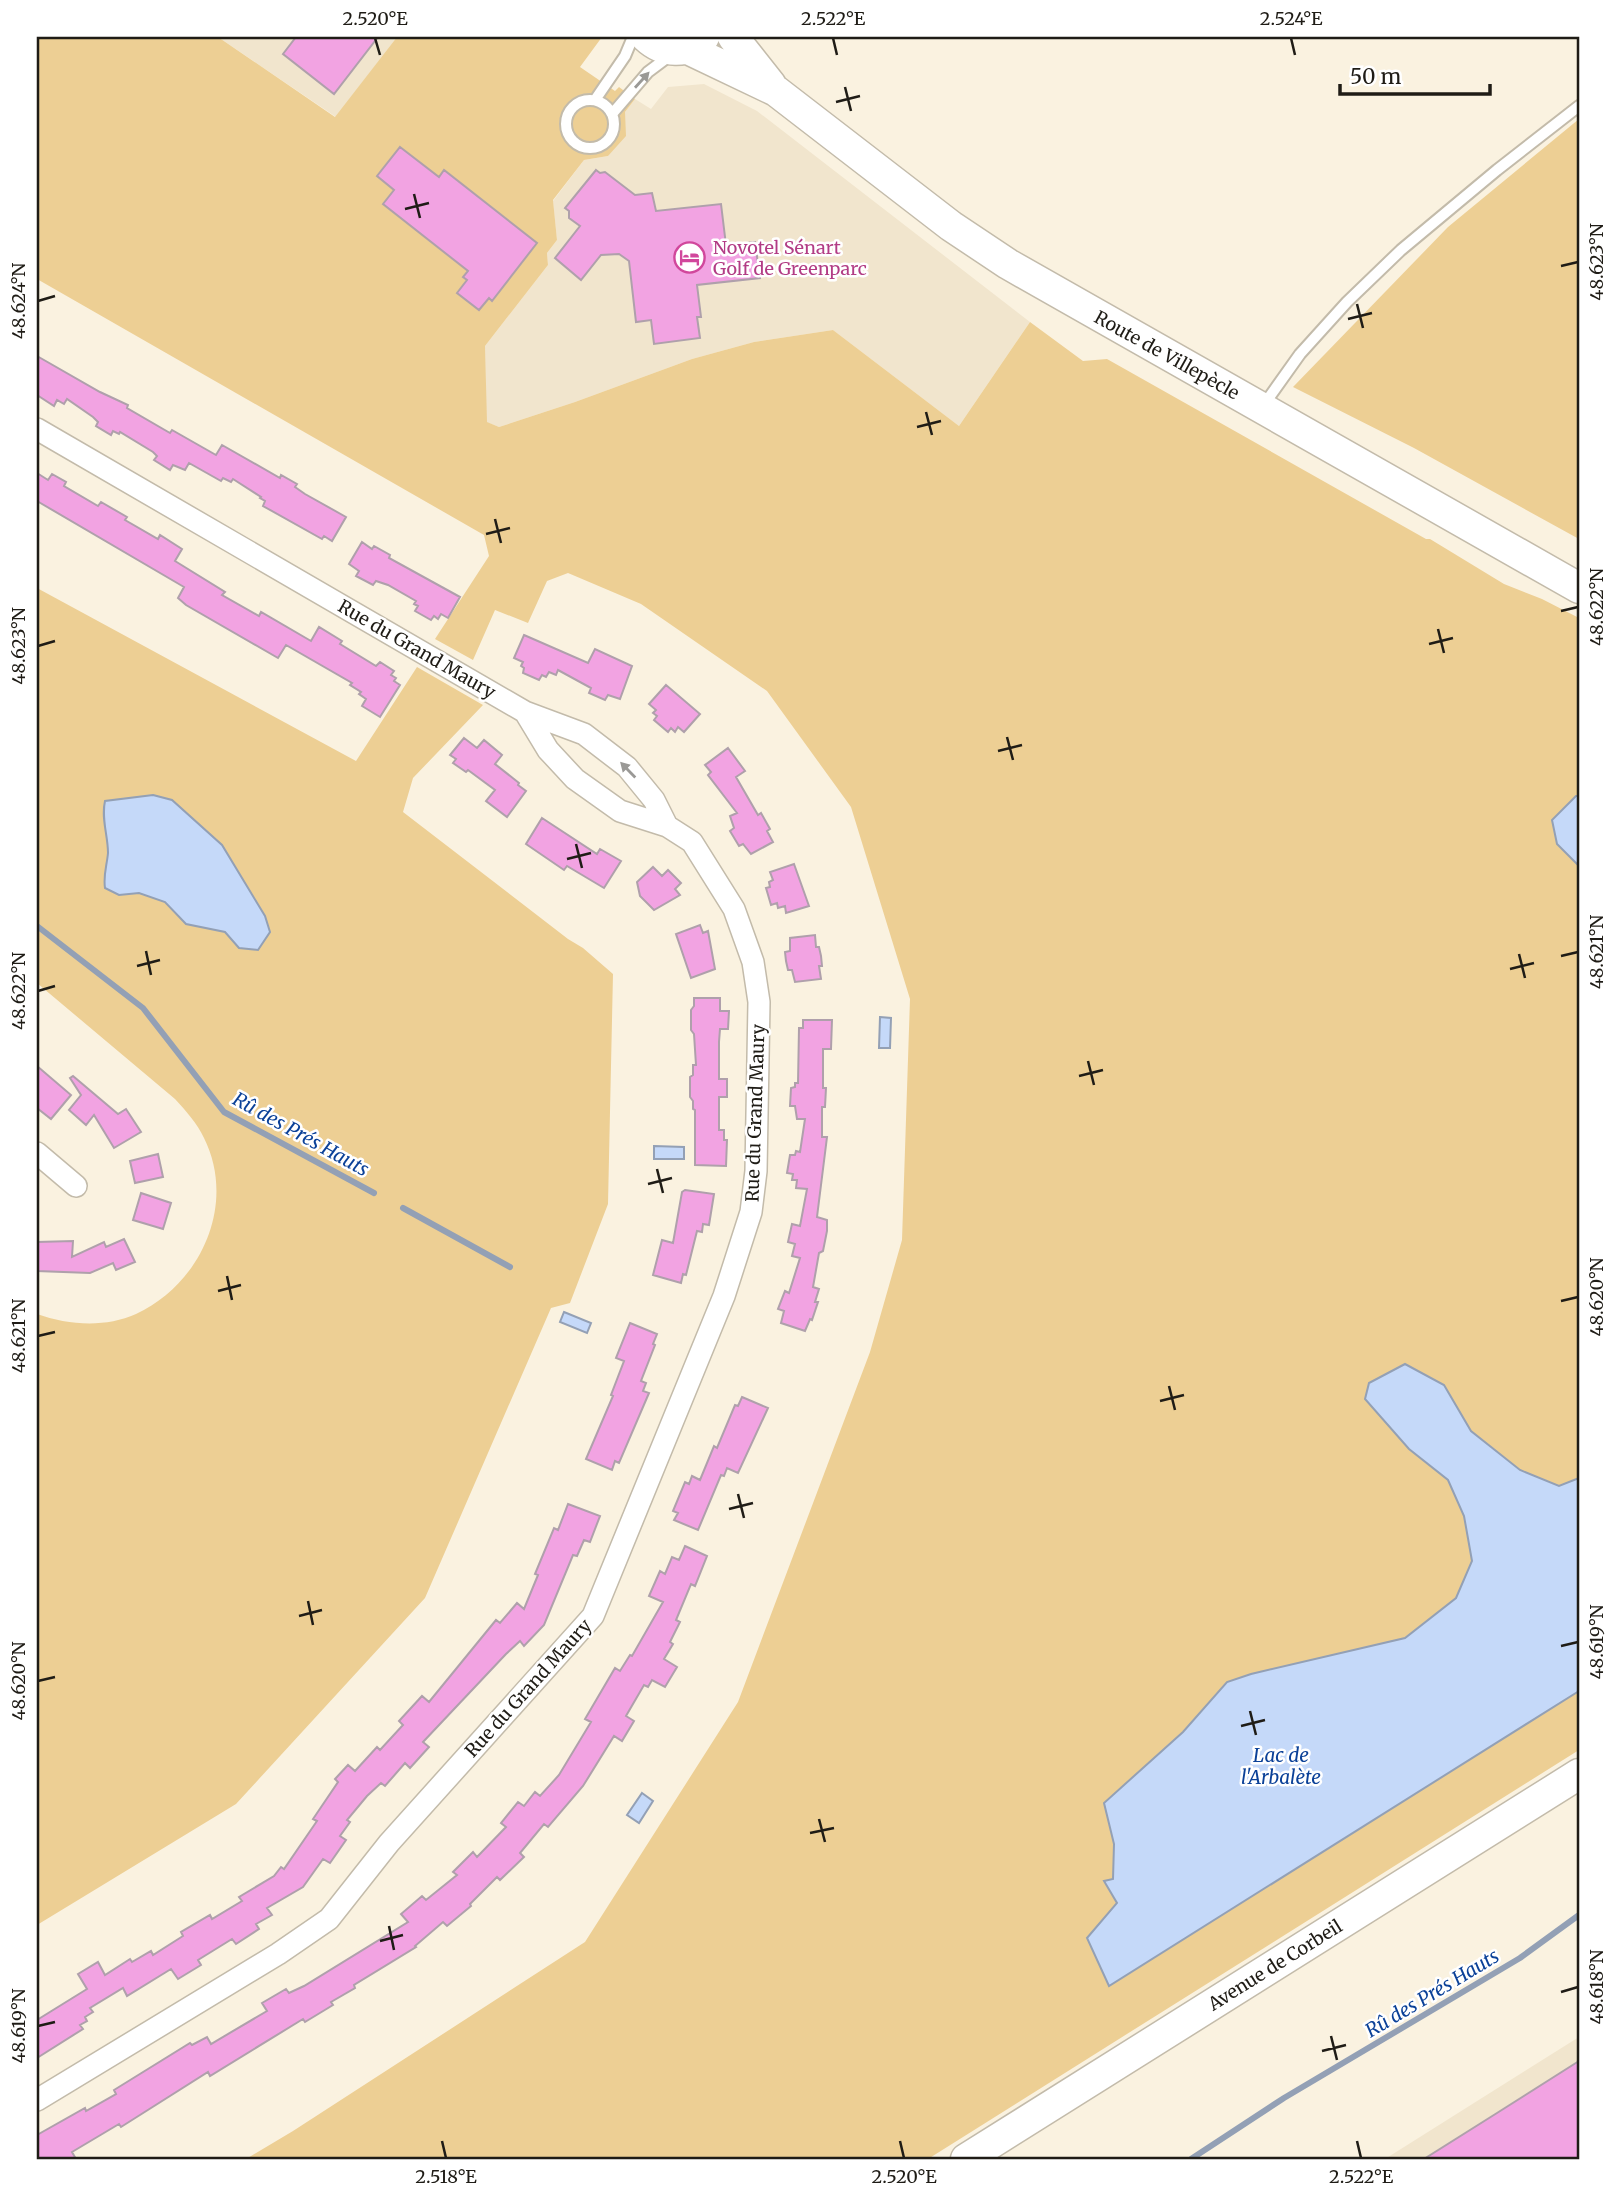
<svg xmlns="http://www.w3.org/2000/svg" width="1616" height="2196" viewBox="0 0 1616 2196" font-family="Merriweather,serif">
	<rect width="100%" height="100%" fill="#faf2e0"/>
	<path fill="#f1e5cd" d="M 218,37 L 397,37 L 336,117 Z
		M 704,84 L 757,111 L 1030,322 L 959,426 L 833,330 L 754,342 L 692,359 L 575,402 L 499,427 L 486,422 L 485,346 L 548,265 L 547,253 L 557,240 L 553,201 L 584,160 L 608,156 L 625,112 L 635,99 L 651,109 L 668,87 Z
		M 1579,2037 L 1579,2159 L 1385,2159 Z"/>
	<path fill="#edcf94" d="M 37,37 L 218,37 L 335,117 L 397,37 L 602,37 L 580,67 L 615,91 L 619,87 L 635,99 L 625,112 L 626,136 L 608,156 L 584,160 L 553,200 L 557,240 L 547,253 L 548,265 L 485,346 L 487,422 L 499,427 L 575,402 L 692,359 L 754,342 L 833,330 L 959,426 L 1030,322 L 1083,361 L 1107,359 L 1426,539 L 1430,539 L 1504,584 L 1542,599 L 1579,618 L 1579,1750 L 928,2159 L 246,2159 L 293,2131 L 585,1942 L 738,1702 L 870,1352 L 902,1240 L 910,999 L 851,807 L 767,691 L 641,604 L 568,573 L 547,581 L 528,623 L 495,610 L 473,660 L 435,639 L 489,556 L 484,535 L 37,279 Z
		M 1579,119 L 1579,539 L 1414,448 L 1293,387 L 1448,227 Z
		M 37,588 L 356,761 L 417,667 L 483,705 L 413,778 L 403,812 L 568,939 L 583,948 L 613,974 L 608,1204 L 570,1303 L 551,1308 L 425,1598 L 236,1804 L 37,1925 L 37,1314 C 68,1325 105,1328 136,1314 C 201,1284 237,1204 204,1138 C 197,1123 186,1111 175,1099 L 37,983 Z"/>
	<path fill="#c5d9f9" stroke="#93a0b5" stroke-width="2" d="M 153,795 L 172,800 L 222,845 L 265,916 L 270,932 L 258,950 L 239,948 L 225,932 L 186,924 L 165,902 L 139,893 L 119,895 L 105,888 C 103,875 107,865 108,853 C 108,835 101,819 105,801 Z
		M 1576,796 L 1579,796 L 1579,866 L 1557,844 L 1552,820 Z
		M 880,1017 L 891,1018 L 890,1048 L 879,1048 Z
		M 654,1146 L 684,1147 L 684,1159 L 654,1159 Z
		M 564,1312 L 591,1323 L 587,1333 L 560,1322 Z
		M 1405,1364 L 1444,1385 L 1471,1431 L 1520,1470 L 1559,1486 L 1579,1478 L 1579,1691 L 1109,1986 L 1087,1938 L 1117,1903 L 1104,1881 L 1113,1879 L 1114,1844 L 1104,1803 L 1183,1732 L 1227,1682 L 1251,1674 L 1405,1638 L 1456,1598 L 1472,1561 L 1464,1516 L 1448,1480 L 1409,1449 L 1365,1399 L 1369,1383 Z
		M 642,1793 L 653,1801 L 639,1823 L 627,1815 Z"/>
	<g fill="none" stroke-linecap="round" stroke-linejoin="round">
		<path stroke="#93a0b5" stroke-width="6" d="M 37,926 L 143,1008 L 224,1112 L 374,1193
			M 403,1208 L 510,1267
			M 1191,2159 L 1284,2098 L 1520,1958 L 1579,1915"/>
	</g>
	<path fill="#f2a3e2" stroke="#afa0ab" stroke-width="2" d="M 296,37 L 378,37 L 334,94 L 283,54 Z
		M 400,147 L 439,177 L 444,170 L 537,243 L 492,301 L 489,298 L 479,310 L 457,293 L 467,280 L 463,277 L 468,271 L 383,204 L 394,190 L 377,176 Z
		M 596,170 L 600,173 L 605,172 L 635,195 L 652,193 L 656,211 L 721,204 L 726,245 L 755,242 L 760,278 L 697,285 L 701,317 L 697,317 L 700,338 L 654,344 L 651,320 L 636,322 L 629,261 L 619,254 L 601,255 L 581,280 L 555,258 L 580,226 L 569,218 L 569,211 L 565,208 Z
		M 37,356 L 100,392 L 128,405 L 127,408 L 170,433 L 172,430 L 216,455 L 222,445 L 280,478 L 281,475 L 297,484 L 295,487 L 305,494 L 346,517 L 332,541 L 324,536 L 322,539 L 263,506 L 265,501 L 260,498 L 261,497 L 233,479 L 231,482 L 223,478 L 221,481 L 189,463 L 185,470 L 173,465 L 170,470 L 154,460 L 157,456 L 153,452 L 120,432 L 119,434 L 113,431 L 111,435 L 96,426 L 98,422 L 93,417 L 67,399 L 64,404 L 57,400 L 54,406 L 37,395 Z
		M 37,473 L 48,480 L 52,474 L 66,482 L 64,486 L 98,506 L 101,502 L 127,517 L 125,520 L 158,539 L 160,535 L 182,549 L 175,561 L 225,592 L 222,595 L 259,616 L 261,612 L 311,641 L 319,627 L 342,641 L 340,644 L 376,666 L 380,662 L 394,671 L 391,675 L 396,678 L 394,681 L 400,685 L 380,717 L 362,706 L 366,699 L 359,694 L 361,692 L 350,685 L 352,683 L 286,645 L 278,658 L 186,605 L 178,598 L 184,587 L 37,501 Z
		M 362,542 L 372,549 L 374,546 L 390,555 L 389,558 L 460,597 L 448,618 L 441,614 L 438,619 L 434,616 L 431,620 L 415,611 L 418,606 L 414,604 L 416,601 L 388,585 L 376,581 L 373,585 L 356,576 L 359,571 L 349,564 Z
		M 524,635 L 588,663 L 595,649 L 632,666 L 620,699 L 608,695 L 605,700 L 589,693 L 591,688 L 558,670 L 556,675 L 549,672 L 546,677 L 542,675 L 539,680 L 523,673 L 524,668 L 521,666 L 523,662 L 514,658 Z
		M 666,685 L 700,714 L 684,732 L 678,727 L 675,732 L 671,728 L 668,732 L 654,720 L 657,716 L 653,713 L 656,710 L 649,704 Z
		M 464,738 L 477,748 L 484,740 L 502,755 L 495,764 L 519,783 L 518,785 L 526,791 L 507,817 L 486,801 L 495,790 L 468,770 L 466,772 L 453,763 L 456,759 L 450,755 Z
		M 728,748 L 745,771 L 736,777 L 758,815 L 761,813 L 770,829 L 767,831 L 773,842 L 751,854 L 743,844 L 739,846 L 730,831 L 734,828 L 730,816 L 737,813 L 708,775 L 711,772 L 705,765 Z
		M 542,818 L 597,854 L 600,849 L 621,861 L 604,888 L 567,866 L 564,870 L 526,844 Z
		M 794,864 L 809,906 L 786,913 L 785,906 L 778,908 L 777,903 L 771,905 L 766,888 L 770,887 L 769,882 L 773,880 L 770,872 Z
		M 653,867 L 662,876 L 668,870 L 681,883 L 675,889 L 680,895 L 654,910 L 640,896 L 637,882 Z
		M 700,925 L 703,933 L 708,931 L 715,969 L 691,978 L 676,934 Z
		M 815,935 L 816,947 L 819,947 L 821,956 L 822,966 L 819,966 L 821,979 L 795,982 L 792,970 L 788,970 L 786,961 L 785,952 L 790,951 L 790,938 Z
		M 694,998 L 720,998 L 720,1011 L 729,1011 L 728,1029 L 720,1029 L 719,1042 L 719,1079 L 727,1079 L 727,1097 L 719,1097 L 719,1130 L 724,1130 L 724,1140 L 727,1140 L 726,1166 L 695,1165 L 695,1110 L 693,1109 L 693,1101 L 690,1097 L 690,1077 L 693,1075 L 693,1065 L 696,1065 L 694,1034 L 691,1030 L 691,1010 L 694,1006 Z
		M 803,1020 L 832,1020 L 831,1049 L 823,1049 L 823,1088 L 826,1088 L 825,1107 L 822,1107 L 822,1137 L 827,1137 L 817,1217 L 827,1220 L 827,1231 L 823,1251 L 819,1253 L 813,1287 L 819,1289 L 815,1302 L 818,1302 L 812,1320 L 810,1319 L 805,1331 L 781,1323 L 784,1311 L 778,1309 L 785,1291 L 789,1293 L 800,1258 L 792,1256 L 795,1244 L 788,1242 L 792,1224 L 800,1226 L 807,1189 L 796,1188 L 797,1180 L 792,1180 L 793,1174 L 787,1173 L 790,1155 L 795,1155 L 796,1151 L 800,1152 L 805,1119 L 797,1119 L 795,1106 L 790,1106 L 791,1088 L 795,1087 L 795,1083 L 798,1083 L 799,1028 L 803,1028 Z
		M 37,1066 L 71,1095 L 51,1119 L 37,1108 Z
		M 73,1076 L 118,1114 L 126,1109 L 141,1132 L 114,1148 L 94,1115 L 86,1125 L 69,1110 L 81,1095 L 70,1078 Z
		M 158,1154 L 163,1177 L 135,1183 L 130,1161 Z
		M 685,1190 L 714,1194 L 709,1225 L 703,1224 L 702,1232 L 697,1231 L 686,1275 L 683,1274 L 681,1283 L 653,1275 L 662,1240 L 673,1243 L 682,1192 Z
		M 141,1193 L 171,1203 L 163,1229 L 133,1220 Z
		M 124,1239 L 135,1262 L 116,1270 L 113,1263 L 90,1273 L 37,1271 L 37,1242 L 73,1241 L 72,1257 L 104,1242 L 106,1247 Z
		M 630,1323 L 657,1334 L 653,1344 L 655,1345 L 641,1381 L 646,1383 L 643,1391 L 649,1393 L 619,1463 L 615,1461 L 612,1470 L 586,1459 L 613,1396 L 611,1395 L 624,1361 L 616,1358 Z
		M 742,1397 L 768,1408 L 738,1473 L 727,1468 L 724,1476 L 721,1475 L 698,1530 L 674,1520 L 678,1513 L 673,1511 L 685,1482 L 689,1484 L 692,1476 L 700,1480 L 714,1446 L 717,1448 L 735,1405 L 738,1406 Z
		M 568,1504 L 600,1516 L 590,1542 L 584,1540 L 577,1556 L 573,1555 L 544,1625 L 524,1646 L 520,1641 L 506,1654 L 423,1742 L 429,1747 L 410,1768 L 405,1763 L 385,1786 L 381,1783 L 367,1796 L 347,1820 L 350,1822 L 340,1836 L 346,1840 L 330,1863 L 323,1859 L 303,1887 L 267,1908 L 272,1915 L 256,1924 L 259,1929 L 236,1944 L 232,1939 L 198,1960 L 201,1965 L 178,1979 L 171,1969 L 127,1996 L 123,1988 L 90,2008 L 93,2012 L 85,2017 L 87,2021 L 80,2025 L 83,2029 L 37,2058 L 37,2020 L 87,1989 L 78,1974 L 98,1962 L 105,1975 L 130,1959 L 132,1962 L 151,1951 L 153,1955 L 183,1936 L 181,1932 L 210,1915 L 212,1919 L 242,1901 L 239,1897 L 274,1876 L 281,1867 L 284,1869 L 317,1821 L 313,1819 L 338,1782 L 335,1779 L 348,1765 L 355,1771 L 377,1747 L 380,1750 L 403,1725 L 399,1721 L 422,1696 L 429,1702 L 496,1620 L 500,1623 L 517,1603 L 524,1609 L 538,1575 L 535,1574 L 554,1528 L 558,1530 Z
		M 685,1546 L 707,1556 L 695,1586 L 691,1584 L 676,1620 L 680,1622 L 670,1642 L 673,1644 L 664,1659 L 677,1667 L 665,1687 L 652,1680 L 648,1687 L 644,1685 L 626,1716 L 634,1721 L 622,1741 L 614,1736 L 583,1786 L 548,1827 L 544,1824 L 520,1853 L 524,1857 L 500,1880 L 497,1877 L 470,1904 L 471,1906 L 447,1926 L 443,1922 L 415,1946 L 416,1947 L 354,1985 L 355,1988 L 331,2002 L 333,2005 L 305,2022 L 303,2019 L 210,2076 L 208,2072 L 121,2127 L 119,2124 L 72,2152 L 76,2159 L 37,2159 L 37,2135 L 85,2108 L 86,2111 L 116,2094 L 114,2090 L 190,2043 L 192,2045 L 207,2037 L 211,2044 L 267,2011 L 262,2003 L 286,1989 L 289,1993 L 304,1986 L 408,1922 L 401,1914 L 422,1896 L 426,1900 L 457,1875 L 453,1872 L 473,1852 L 477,1857 L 506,1827 L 501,1823 L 518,1802 L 524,1806 L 535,1792 L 540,1796 L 559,1775 L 591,1722 L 585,1719 L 615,1668 L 620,1671 L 630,1655 L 632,1656 L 663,1602 L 649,1596 L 660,1571 L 665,1574 L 672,1557 L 679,1560 Z
		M 1579,2061 L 1579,2159 L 1424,2159 L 1497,2113 Z"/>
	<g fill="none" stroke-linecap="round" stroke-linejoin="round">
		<defs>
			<path id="service" d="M566 124a24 24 0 1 1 48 0a24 24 0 1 1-48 0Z
				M 595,100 L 625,56 L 633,37
				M 612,114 L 648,72 L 672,54
				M 1263,406 L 1300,354 L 1347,302 L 1401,250 L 1497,170 L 1579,106"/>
			<path id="minor" d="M 37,429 L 525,712 L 548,750 L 575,779 L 620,811 L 667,826 L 692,842 L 734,909 L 753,962 L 759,1002 L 756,1171 L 751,1212 L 724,1296 L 593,1616 L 389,1843 L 329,1919 L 278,1954 L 37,2100
				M 525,712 L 584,734 L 627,767 L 654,800 L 667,826
				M 37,1153 L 76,1186"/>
			<path id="secondary" d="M 646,37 C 663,53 688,55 704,37
				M 733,37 L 771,85
				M 688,49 L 776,91 L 951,226 L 1008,264 L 1579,588
				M 966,2159 L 1579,1774"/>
		</defs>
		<use href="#service" stroke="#c3bbaa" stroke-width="14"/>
		<use href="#minor" stroke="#c3bbaa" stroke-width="24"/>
		<use href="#secondary" stroke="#c3bbaa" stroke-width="33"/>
		<use href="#service" stroke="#fff" stroke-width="10"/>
		<use href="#minor" stroke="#fff" stroke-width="21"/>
		<use href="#secondary" stroke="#fff" stroke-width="30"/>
	</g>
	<defs><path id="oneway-solid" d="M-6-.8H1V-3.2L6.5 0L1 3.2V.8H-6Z" transform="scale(1.75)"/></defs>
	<g fill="#9a9996">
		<use href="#oneway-solid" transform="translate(642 80) rotate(-48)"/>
		<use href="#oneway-solid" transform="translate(628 770) rotate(-134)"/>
	</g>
	<path fill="none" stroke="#1f1c16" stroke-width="2.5" d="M 375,38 L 380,55M 833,38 L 837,55M 1291,38 L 1295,55M 845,87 L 851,111M 836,102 L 860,96M 414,194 L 420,218M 405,209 L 429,203M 1561,266 L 1578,262M 38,301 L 55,296M 1357,304 L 1363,328M 1348,319 L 1372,313M 926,412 L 932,435M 917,427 L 941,421M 495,519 L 501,543M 486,534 L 510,528M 1561,611 L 1578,607M 1438,629 L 1444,653M 1429,644 L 1453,638M 38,646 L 55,641M 1007,737 L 1013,760M 998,751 L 1022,745M 576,844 L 582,868M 567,859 L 591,853M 146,951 L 151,975M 1519,954 L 1525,978M 1561,956 L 1578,952M 137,966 L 160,960M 1510,969 L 1534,963M 38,991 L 55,986M 1088,1061 L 1094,1085M 1079,1076 L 1103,1070M 657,1169 L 663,1193M 648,1184 L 672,1178M 227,1276 L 232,1300M 218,1291 L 241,1285M 1561,1301 L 1578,1297M 38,1336 L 55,1332M 1169,1386 L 1175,1410M 1160,1401 L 1184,1395M 738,1494 L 744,1518M 729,1509 L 753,1503M 308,1601 L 313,1625M 299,1616 L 322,1610M 1561,1646 L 1578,1642M 38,1681 L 55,1677M 1250,1711 L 1256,1735M 1241,1726 L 1265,1720M 819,1819 L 825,1842M 810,1833 L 834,1828M 389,1926 L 394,1950M 380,1941 L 403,1935M 1561,1992 L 1578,1987M 38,2026 L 55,2022M 1331,2036 L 1337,2060M 1322,2051 L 1346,2045M 442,2141 L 446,2158M 900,2141 L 904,2158M 1357,2141 L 1361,2158"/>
	<defs>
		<symbol id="hotel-ring" viewBox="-11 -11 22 22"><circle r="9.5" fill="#fff" stroke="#d1479c" stroke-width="1.5"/><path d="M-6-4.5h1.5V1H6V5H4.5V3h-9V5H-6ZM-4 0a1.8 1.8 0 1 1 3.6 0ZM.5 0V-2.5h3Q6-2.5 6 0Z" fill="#d1479c"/></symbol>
	</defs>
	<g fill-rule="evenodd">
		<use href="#hotel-ring" x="672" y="240" width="35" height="35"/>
	</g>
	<g text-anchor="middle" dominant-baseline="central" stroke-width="5" stroke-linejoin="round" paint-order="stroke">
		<g font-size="18" fill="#b23c85" stroke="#fff" text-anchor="start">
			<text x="713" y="247">Novotel Sénart<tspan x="713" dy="21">Golf de Greenparc</tspan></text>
		</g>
		<g font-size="18" fill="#1f1c16" stroke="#fff">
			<text transform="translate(1167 355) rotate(29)">Route de Villepècle</text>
			<text transform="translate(417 649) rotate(30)">Rue du Grand Maury</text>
			<text transform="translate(755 1113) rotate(-88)">Rue du Grand Maury</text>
			<text transform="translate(528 1688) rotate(-48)">Rue du Grand Maury</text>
			<text transform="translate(1275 1965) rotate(-32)">Avenue de Corbeil</text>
		</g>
		<g font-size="19" font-style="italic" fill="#0b4198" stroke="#fff">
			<text transform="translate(301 1134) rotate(29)">Rû des Prés Hauts</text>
			<text x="1281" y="1755">Lac de<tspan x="1281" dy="22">l'Arbalète</tspan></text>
			<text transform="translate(1432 1993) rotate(-31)">Rû des Prés Hauts</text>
		</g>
	</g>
	<rect width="1616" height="2196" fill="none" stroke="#ffffff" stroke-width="77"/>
	<path d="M1340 84v10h150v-10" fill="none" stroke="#1f1c16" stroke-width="3.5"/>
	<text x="1350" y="84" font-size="21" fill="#1f1c16" stroke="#ffffff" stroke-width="5" paint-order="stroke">50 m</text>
	<rect x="38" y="38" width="1540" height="2120" fill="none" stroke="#1f1c16" stroke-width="2.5"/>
	<g font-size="18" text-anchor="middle" fill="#1f1c16">
		<text x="375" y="25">2.520°E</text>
		<text x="833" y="25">2.522°E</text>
		<text x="1291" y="25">2.524°E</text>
		<text transform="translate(1597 262) rotate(-90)" y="6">48.623°N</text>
		<text transform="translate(19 301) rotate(-90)" y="6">48.624°N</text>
		<text transform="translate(1597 607) rotate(-90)" y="6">48.622°N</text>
		<text transform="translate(19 646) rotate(-90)" y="6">48.623°N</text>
		<text transform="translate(1597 952) rotate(-90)" y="6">48.621°N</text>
		<text transform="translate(19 991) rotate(-90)" y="6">48.622°N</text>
		<text transform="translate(1597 1297) rotate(-90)" y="6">48.620°N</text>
		<text transform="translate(19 1336) rotate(-90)" y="6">48.621°N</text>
		<text transform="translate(1597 1642) rotate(-90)" y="6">48.619°N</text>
		<text transform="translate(19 1681) rotate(-90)" y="6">48.620°N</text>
		<text transform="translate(1597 1987) rotate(-90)" y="6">48.618°N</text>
		<text transform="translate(19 2026) rotate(-90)" y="6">48.619°N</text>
		<text x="446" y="2183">2.518°E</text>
		<text x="904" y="2183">2.520°E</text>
		<text x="1361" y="2183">2.522°E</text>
	</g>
</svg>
